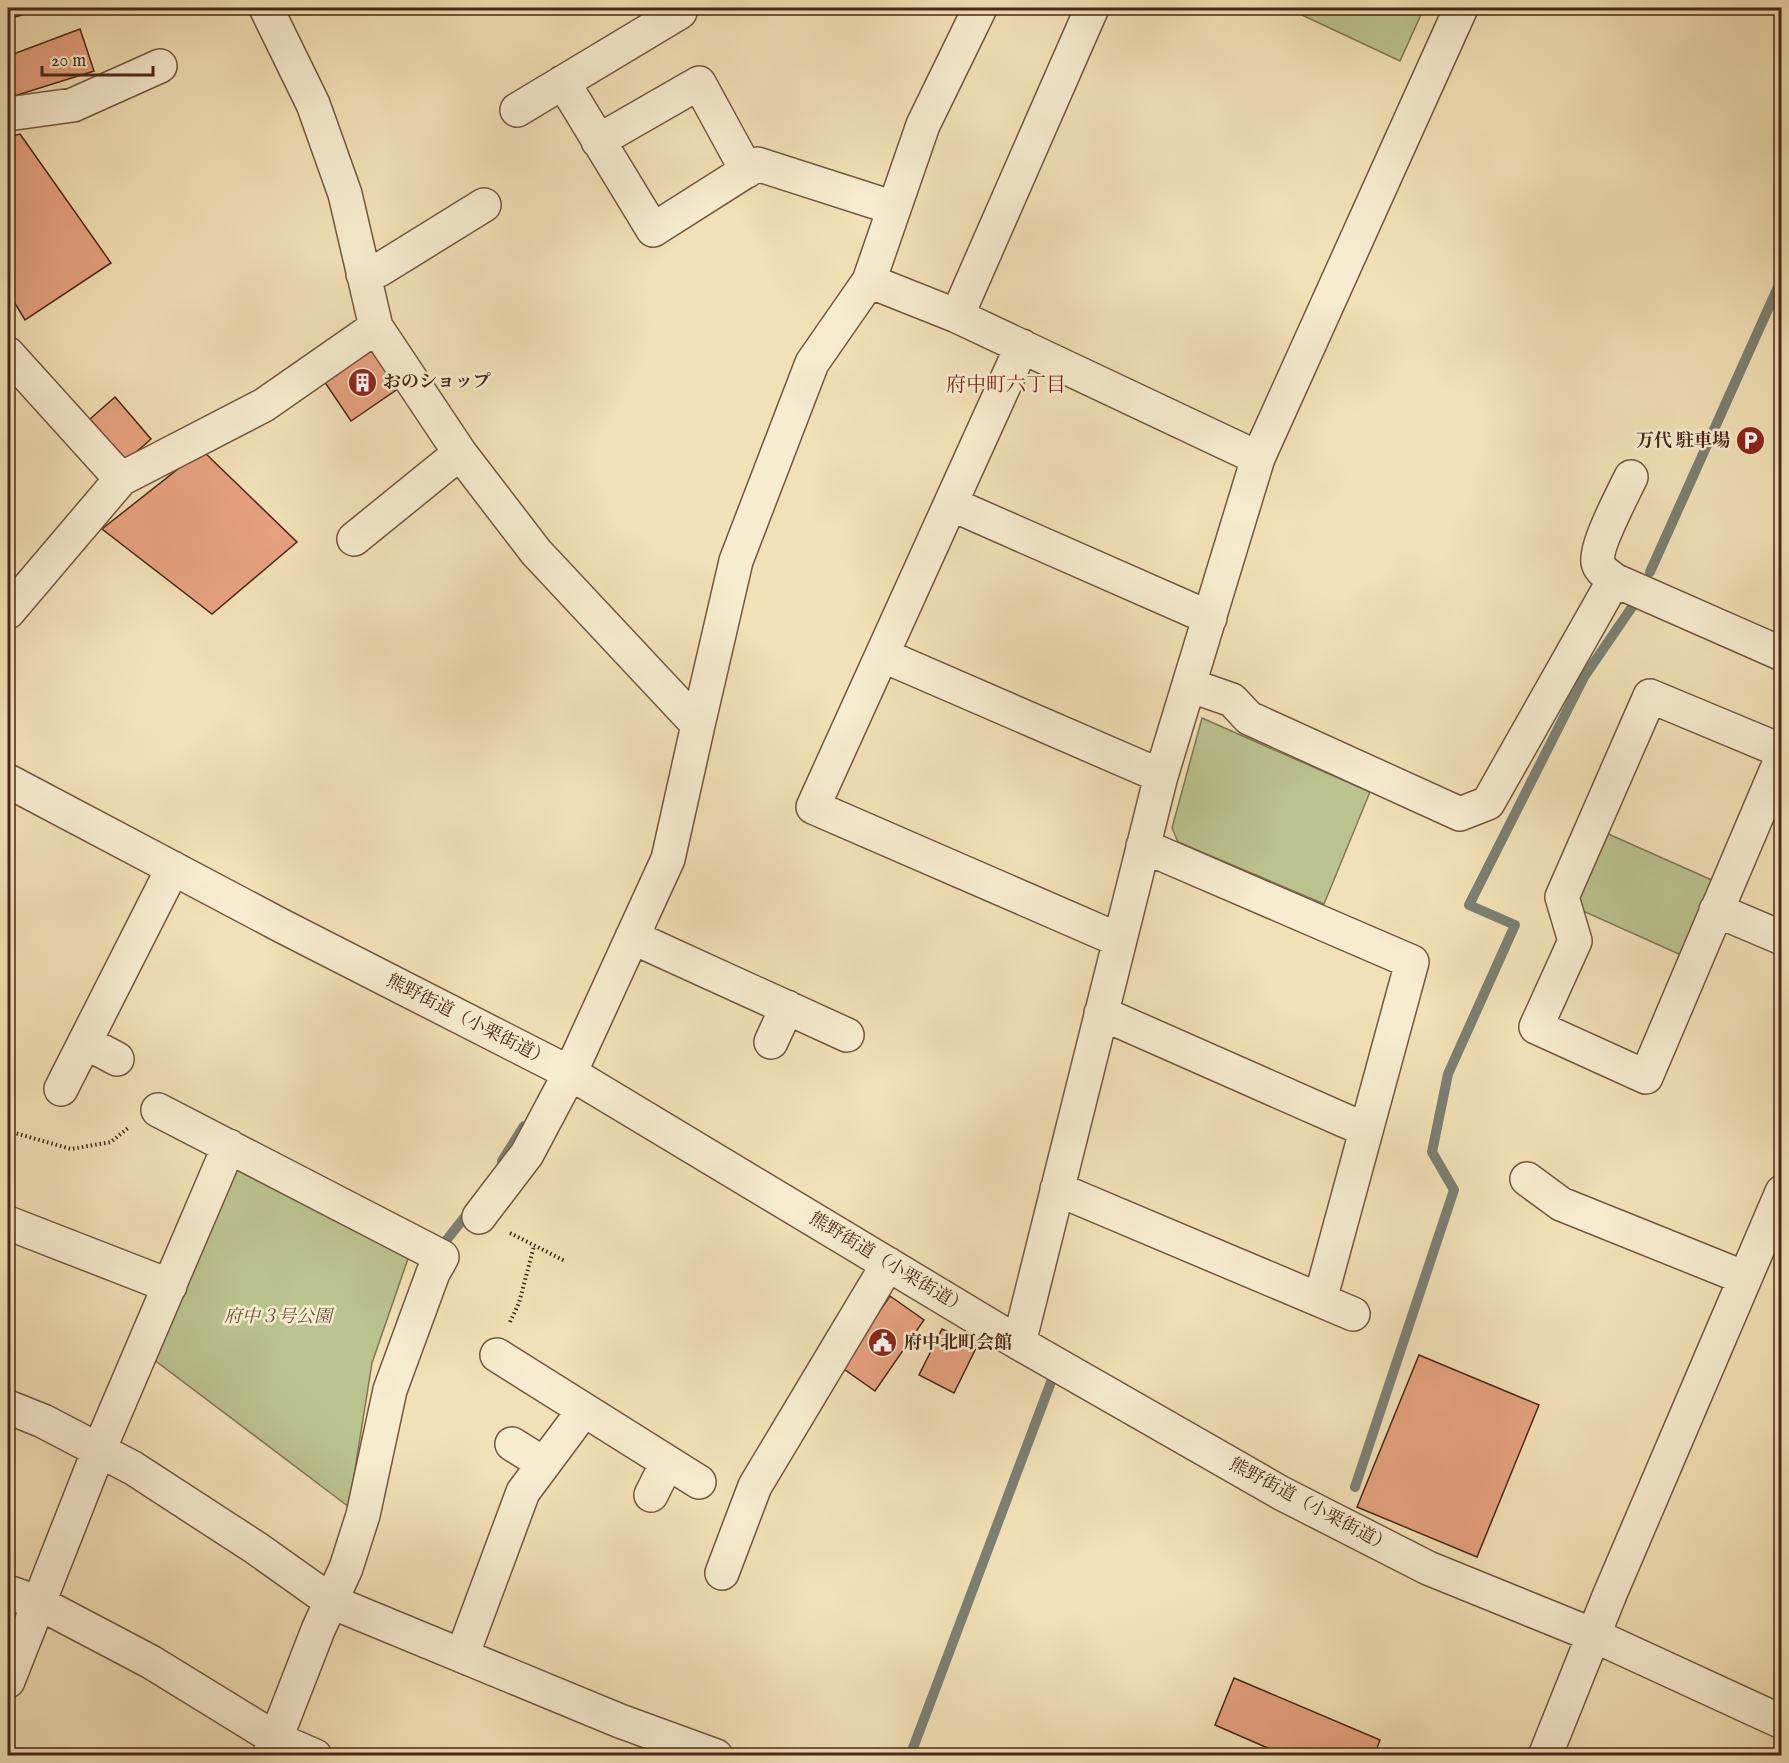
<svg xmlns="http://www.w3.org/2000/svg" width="1789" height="1763" viewBox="0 0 1789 1763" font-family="'IM FELL English','Noto Serif JP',serif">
	<rect width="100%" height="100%" fill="#f2e1b6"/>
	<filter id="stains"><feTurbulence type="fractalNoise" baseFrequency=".00333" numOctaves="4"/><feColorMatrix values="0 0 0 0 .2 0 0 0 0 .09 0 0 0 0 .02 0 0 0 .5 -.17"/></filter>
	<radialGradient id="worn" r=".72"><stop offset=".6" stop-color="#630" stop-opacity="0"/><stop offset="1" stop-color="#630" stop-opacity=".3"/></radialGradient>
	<path fill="#bac38e" stroke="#827553" stroke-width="1.5" d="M 1287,8 L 1424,8 L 1400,61 Z
		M 1202,718 L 1370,792 L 1324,904 L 1178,842 L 1172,828 Z
		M 1606,833 L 1714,881 L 1681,955 L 1583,911 L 1579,896 Z
		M 233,1157 L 410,1253 L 372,1363 L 349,1507 L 149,1356 Z"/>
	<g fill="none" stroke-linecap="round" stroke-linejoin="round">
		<path stroke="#7b8074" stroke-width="10" d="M 1650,572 L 1782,278
			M 502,1161 L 524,1126
			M 445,1242 L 471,1209
			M 1355,1487 L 1454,1190 L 1432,1152 L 1448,1074 L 1515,925 L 1469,905 L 1584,677 L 1632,607
			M 910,1756 L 1051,1382"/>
	</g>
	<path fill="#e7a27f" stroke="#492718" stroke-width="1.5" d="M 8,8 L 20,8 L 22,15 L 8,19 Z
		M 80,29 L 94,71 L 8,98 L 8,56 Z
		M 20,134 L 111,263 L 25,320 L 8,292 L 8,137 Z
		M 374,344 L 402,386 L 351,421 L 322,378 Z
		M 115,397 L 151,439 L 126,461 L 90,419 Z
		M 202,450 L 297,542 L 212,614 L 102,529 Z
		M 890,1296 L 924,1320 L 875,1391 L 841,1367 Z
		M 942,1329 L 977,1346 L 954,1393 L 919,1375 Z
		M 1419,1355 L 1539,1405 L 1477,1557 L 1357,1507 Z
		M 1234,1678 L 1380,1740 L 1374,1756 L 1286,1756 L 1215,1725 Z"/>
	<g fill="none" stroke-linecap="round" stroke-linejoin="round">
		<defs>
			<path id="minor" d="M 266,8 L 313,104 L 345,194 L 376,327 L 460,453 L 536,552 L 698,725 L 668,859 L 570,1073 L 527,1154 L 479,1217
				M 563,82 L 653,230 L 757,164 L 894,208
				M 517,110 L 680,12
				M 8,114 L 73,105 L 160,66
				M 598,141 L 699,83 L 747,171
				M 363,274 L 379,270 L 484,205
				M 869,281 L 923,125 L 980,8
				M 957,316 L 1092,8
				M 1022,346 L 813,807 L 1119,940
				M 8,354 L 121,479
				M 951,504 L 1210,618
				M 354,539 L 460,453
				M 1614,580 C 1608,575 1599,570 1598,562 C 1595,546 1623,494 1631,477
				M 8,612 L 121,479 L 264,405 L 376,327
				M 882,655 L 1161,776
				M 1189,685 L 1232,700 L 1249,718 L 1460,814 L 1488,803 L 1614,580 L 1782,654
				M 698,725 L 736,561 L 812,363 L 869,281 L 957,316 L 1258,458
				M 1782,751 L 1650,696 L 1562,897 L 1575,941 L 1536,1027 L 1646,1077 L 1782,757
				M 8,781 L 282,926 L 570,1073 L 1019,1343 L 1281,1493 L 1428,1568 L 1593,1635 L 1782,1722
				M 1143,846 L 1412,962 L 1320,1300
				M 1716,910 L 1782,938
				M 632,937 L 847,1035
				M 1101,1013 L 1366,1130
				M 85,1042 L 117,1059
				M 771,1042 L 787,1007
				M 61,1089 L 173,868
				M 158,1110 L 442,1257 L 433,1273 L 390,1390 L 363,1515 L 346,1568 L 318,1630 L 269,1756
				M 1527,1179 L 1561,1204 L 1745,1278
				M 1057,1189 L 1353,1314
				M 8,1223 L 170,1286
				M 1019,1343 L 1161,776 L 1258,458 L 1461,8
				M 497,1355 L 699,1482
				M 8,1407 L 43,1421 L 133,1468 L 256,1548 L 332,1602 L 620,1721 L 716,1756
				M 512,1444 L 544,1464
				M 651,1495 L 667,1463
				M 722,1573 L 755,1486 L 888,1264
				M 8,1592 L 39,1603 L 151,1662 L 276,1739 L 315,1756
				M 462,1656 L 523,1492 L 584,1410
				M 8,1681 L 99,1450 L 229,1146
				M 1545,1756 L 1610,1594 L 1782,1192"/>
		</defs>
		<use href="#minor" stroke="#735640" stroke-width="36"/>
		<path stroke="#492718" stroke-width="4" stroke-dasharray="1.5 3" stroke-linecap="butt" d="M 8,1131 L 71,1149 L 111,1142 L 128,1128
			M 510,1233 L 565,1261
			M 510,1322 L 519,1303 L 534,1246"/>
		<use href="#minor" stroke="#f7ecd0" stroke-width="33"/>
	</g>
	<defs>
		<symbol id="building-disc" viewBox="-11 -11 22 22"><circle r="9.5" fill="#8f2418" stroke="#f7ecd0"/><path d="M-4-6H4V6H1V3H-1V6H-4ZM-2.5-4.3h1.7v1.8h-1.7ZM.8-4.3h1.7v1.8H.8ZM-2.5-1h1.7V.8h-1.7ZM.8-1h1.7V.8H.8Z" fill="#fff"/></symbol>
		<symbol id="parking-disc" viewBox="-11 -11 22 22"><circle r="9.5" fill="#8f2418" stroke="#f7ecd0"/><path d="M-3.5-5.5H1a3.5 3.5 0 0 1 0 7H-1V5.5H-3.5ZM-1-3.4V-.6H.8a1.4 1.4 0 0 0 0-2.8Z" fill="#fff"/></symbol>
		<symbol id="civic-disc" viewBox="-11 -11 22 22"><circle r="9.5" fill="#8f2418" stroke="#f7ecd0"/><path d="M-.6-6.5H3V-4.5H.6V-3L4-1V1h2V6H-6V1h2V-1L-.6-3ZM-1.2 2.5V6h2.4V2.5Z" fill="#fff"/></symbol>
	</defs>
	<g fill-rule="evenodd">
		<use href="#building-disc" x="346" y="366" width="33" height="33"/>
		<use href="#parking-disc" x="1734" y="424" width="33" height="33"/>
		<use href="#civic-disc" x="866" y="1326" width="33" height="33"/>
	</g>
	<g text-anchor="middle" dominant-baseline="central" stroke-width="5" stroke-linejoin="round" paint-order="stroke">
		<g font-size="18" font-weight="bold" fill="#492718" stroke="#f7ecd0" text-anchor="start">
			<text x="383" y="382">おのショップ</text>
			<text x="1730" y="441" text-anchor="end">万代 駐車場</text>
			<text x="904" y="1343">府中北町会館</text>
		</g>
		<g font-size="18" fill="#492718" stroke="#f7ecd0">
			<text transform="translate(468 1021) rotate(27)">熊野街道（小栗街道）</text>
			<text transform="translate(888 1264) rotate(31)">熊野街道（小栗街道）</text>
			<text transform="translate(1310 1506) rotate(28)">熊野街道（小栗街道）</text>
		</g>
		<g font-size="18" font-style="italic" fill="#654e36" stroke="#f7ecd0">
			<text x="278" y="1317">府中３号公園</text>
		</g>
		<g font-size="20" fill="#7a1f14" stroke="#f7ecd0">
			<text x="1006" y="385">府中町六丁目</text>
		</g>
	</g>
	<rect width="1789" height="1763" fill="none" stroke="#f2e1b6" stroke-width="30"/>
	<rect x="9" y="9" width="1771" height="1745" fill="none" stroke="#492718" stroke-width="3"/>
	<rect x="15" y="15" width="1759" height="1733" fill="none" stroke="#492718" stroke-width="1.5"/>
	<path d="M42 66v9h111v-9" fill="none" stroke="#492718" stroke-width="3"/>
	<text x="51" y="66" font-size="18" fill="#492718" stroke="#f7ecd0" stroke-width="4.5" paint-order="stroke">20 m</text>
	<rect width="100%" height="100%" filter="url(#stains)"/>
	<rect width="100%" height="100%" fill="url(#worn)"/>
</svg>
